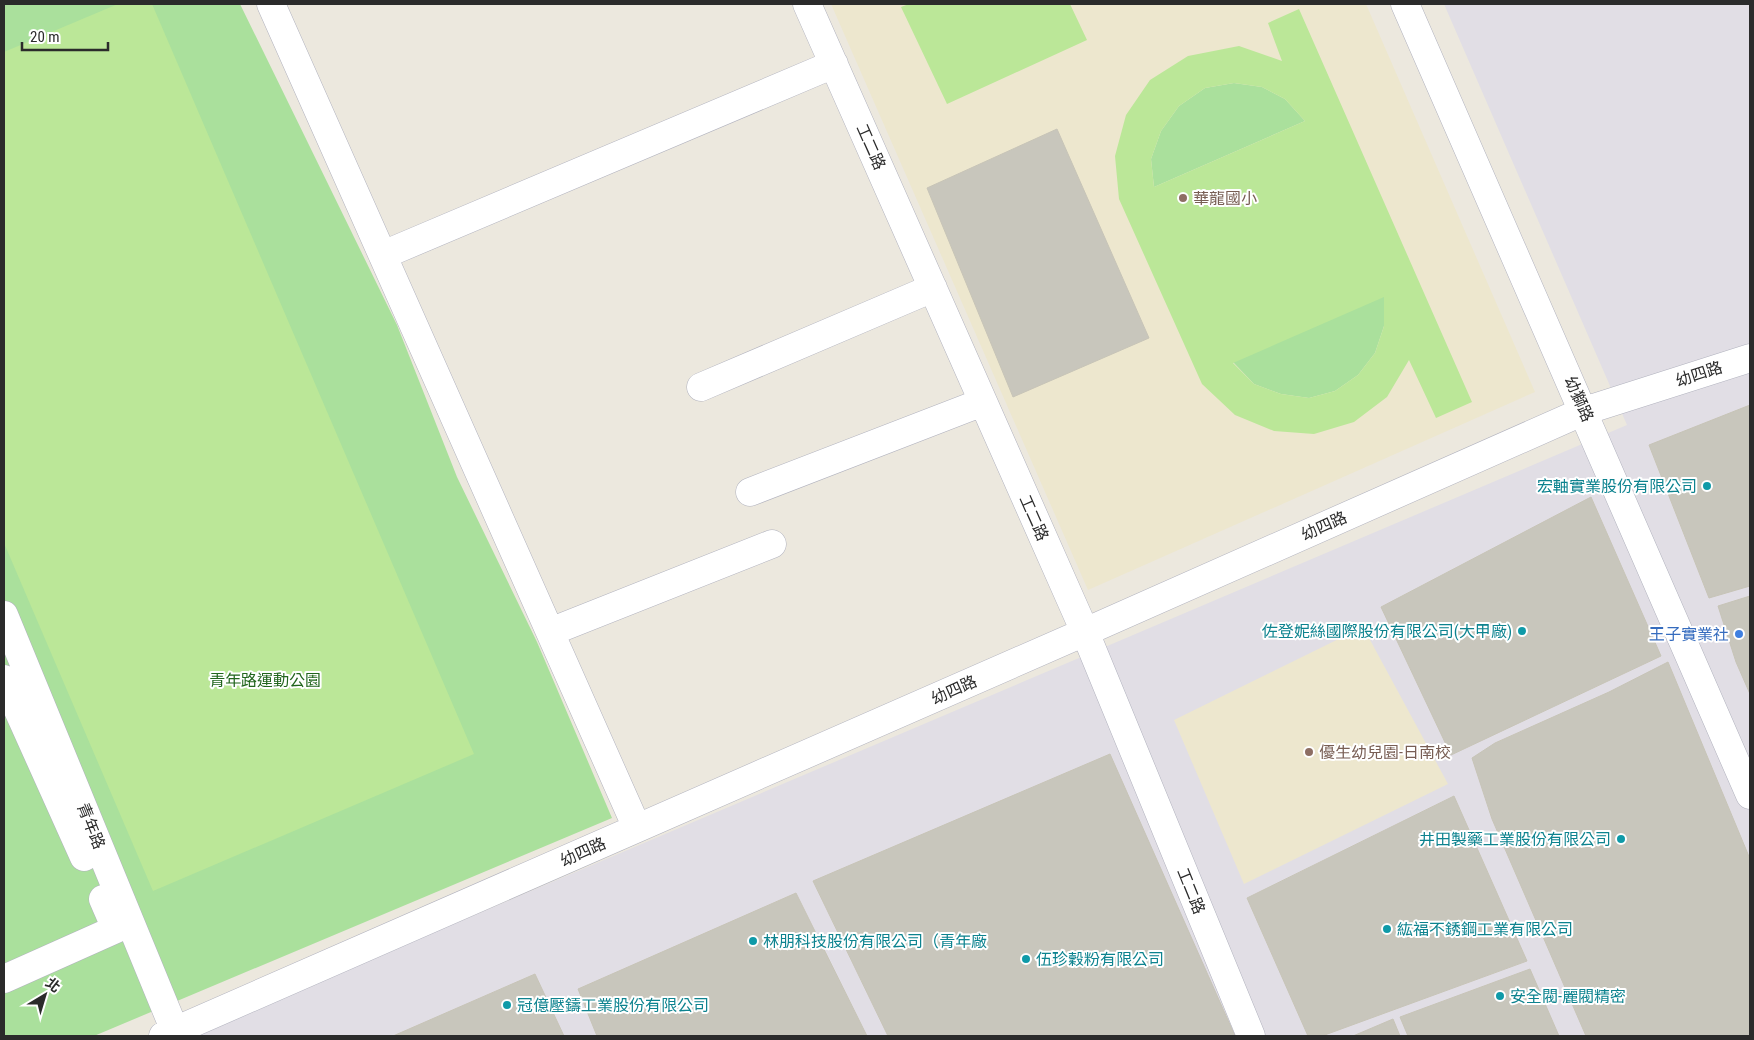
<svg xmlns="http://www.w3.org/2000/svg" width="1754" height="1040" viewBox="0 0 1754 1040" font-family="'Roboto Condensed','Noto Sans TC',sans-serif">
	<rect width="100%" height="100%" fill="#ece8de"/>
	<path fill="#e1dee5" d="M 1444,4 L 1750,4 L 1750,1036 L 190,1036 L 1627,425 Z"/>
	<path fill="#ede7ce" d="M 831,4 L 1366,4 L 1535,392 L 1088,590 Z
		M 1363,627 L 1448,784 L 1244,884 L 1174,720 Z"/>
	<path fill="#aae09c" d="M 4,4 L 240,4 L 397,325 L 457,477 L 537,642 L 612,818 L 94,1036 L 4,1036 Z
		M 1234,83 L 1262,87 L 1285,99 L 1305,121 L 1154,187 L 1151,159 L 1161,131 L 1179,106 L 1205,88 Z
		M 1384,296 L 1384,326 L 1375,353 L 1358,375 L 1335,391 L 1309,398 L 1281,394 L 1254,384 L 1233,362 Z"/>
	<path fill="#bbe798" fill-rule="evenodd" d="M 118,4 L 152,4 L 474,754 L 153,891 L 4,543 L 4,52 Z
		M 909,4 L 1070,4 L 1087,40 L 947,104 L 901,7 Z
		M 1299,9 L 1472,402 L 1436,418 L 1409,360 L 1387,397 L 1354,422 L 1314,434 L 1274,431 L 1235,415 L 1202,384 L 1119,199 L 1115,156 L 1126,115 L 1150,80 L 1188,56 L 1239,46 L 1282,61 L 1268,23 ZM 1234,83 L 1262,87 L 1285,99 L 1305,121 L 1154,187 L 1151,159 L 1161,131 L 1179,106 L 1205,88 ZM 1384,297 L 1384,326 L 1375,353 L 1358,375 L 1335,391 L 1309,398 L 1281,394 L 1254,384 L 1233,363 Z"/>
	<path fill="#c8c6bc" stroke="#c7c4b7" d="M 1057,129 L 1149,338 L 1013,397 L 927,188 Z
		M 1750,405 L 1750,586 L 1709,598 L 1649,445 Z
		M 1591,497 L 1661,656 L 1451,755 L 1381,607 Z
		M 1750,596 L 1750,694 L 1736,662 L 1718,606 Z
		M 1668,662 L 1750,859 L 1750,1036 L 1586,1036 L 1492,819 L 1472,758 L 1495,743 L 1609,692 Z
		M 1110,754 L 1235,1036 L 888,1036 L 813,881 Z
		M 1454,796 L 1527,961 L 1322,1036 L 1308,1036 L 1247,898 Z
		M 796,893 L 867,1036 L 597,1036 L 578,989 Z
		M 1530,969 L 1559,1036 L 1408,1036 L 1400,1017 Z
		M 535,974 L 564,1036 L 393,1036 Z
		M 1393,1019 L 1400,1036 L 1353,1036 Z"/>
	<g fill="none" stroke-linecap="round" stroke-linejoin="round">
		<defs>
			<path id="minor" d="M 271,4 L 637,828
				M 807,4 L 1085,632 L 1251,1036
				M 1405,4 L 1750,795
				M 383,255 L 834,64
				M 701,387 L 933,288
				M 750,492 L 983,402
				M 4,615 L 177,1036
				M 550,632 L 772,544
				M 4,679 L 84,857
				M 4,979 L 116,929 L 103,899
				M 163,1036 L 1085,632 L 1584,411 L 1750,358"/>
		</defs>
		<use href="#minor" stroke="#b1b2be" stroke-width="29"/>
		<use href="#minor" stroke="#fff" stroke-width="28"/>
	</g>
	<g fill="#8d6e63" stroke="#fff" stroke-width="2">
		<circle cx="1183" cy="198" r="5"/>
		<circle cx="1309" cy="752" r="5"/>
	</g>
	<g fill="#0f9aa8" stroke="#fff" stroke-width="2">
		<circle cx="1707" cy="486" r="5"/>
		<circle cx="1522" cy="631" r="5"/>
		<circle cx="1621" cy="839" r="5"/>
		<circle cx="1387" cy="929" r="5"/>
		<circle cx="753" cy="941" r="5"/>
		<circle cx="1026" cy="959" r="5"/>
		<circle cx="1500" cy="996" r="5"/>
		<circle cx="507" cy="1005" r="5"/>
	</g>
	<circle fill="#3f7fe0" stroke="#fff" stroke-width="2" cx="1739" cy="634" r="5"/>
	<g text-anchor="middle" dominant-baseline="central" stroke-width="4" stroke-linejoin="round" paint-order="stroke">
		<g font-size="16" fill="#2b2b2b" stroke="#fff">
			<text transform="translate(871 147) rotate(66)">工二路</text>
			<text transform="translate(1699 374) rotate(-18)">幼四路</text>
			<text transform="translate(1579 399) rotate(66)">幼獅路</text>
			<text transform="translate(1034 518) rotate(66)">工二路</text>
			<text transform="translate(1324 526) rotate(-24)">幼四路</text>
			<text transform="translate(954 690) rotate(-24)">幼四路</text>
			<text transform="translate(91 826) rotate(68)">青年路</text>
			<text transform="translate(583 852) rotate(-24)">幼四路</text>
			<text transform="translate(1191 891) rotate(68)">工二路</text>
		</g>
		<g font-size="16" fill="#785e54" stroke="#fff" text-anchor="start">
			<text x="1193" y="198">華龍國小</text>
			<text x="1319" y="752">優生幼兒園-日南校</text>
		</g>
		<g font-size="16" fill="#0d838f" stroke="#fff" text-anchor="start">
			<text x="1697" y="486" text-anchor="end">宏軸實業股份有限公司</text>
			<text x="1512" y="631" text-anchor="end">佐登妮絲國際股份有限公司(大甲廠)</text>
			<text x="1611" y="839" text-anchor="end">井田製藥工業股份有限公司</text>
			<text x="1397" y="929">紘福不銹鋼工業有限公司</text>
			<text x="763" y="941">林朋科技股份有限公司（青年廠</text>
			<text x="1036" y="959">伍珍穀粉有限公司</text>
			<text x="1510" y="996">安全閥-麗閥精密</text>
			<text x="517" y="1005">冠億壓鑄工業股份有限公司</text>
		</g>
		<g font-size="16" fill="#366cbe" stroke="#fff" text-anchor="end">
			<text x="1729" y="634">王子實業社</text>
		</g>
		<g font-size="16" fill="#22651d" stroke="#fff">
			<text x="265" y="680">青年路運動公園</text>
		</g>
	</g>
	<rect width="1754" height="1040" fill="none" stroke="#2b2b2b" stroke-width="10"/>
	<g transform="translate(45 995) rotate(38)" stroke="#ffffff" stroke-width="4" paint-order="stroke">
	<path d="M0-4L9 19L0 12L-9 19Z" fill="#2b2b2b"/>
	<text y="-8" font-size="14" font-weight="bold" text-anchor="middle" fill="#2b2b2b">北</text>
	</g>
	<path d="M22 42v8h86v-8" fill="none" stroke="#2b2b2b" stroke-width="2.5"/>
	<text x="30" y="42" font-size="15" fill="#2b2b2b" stroke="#ffffff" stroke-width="4" paint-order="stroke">20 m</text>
</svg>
